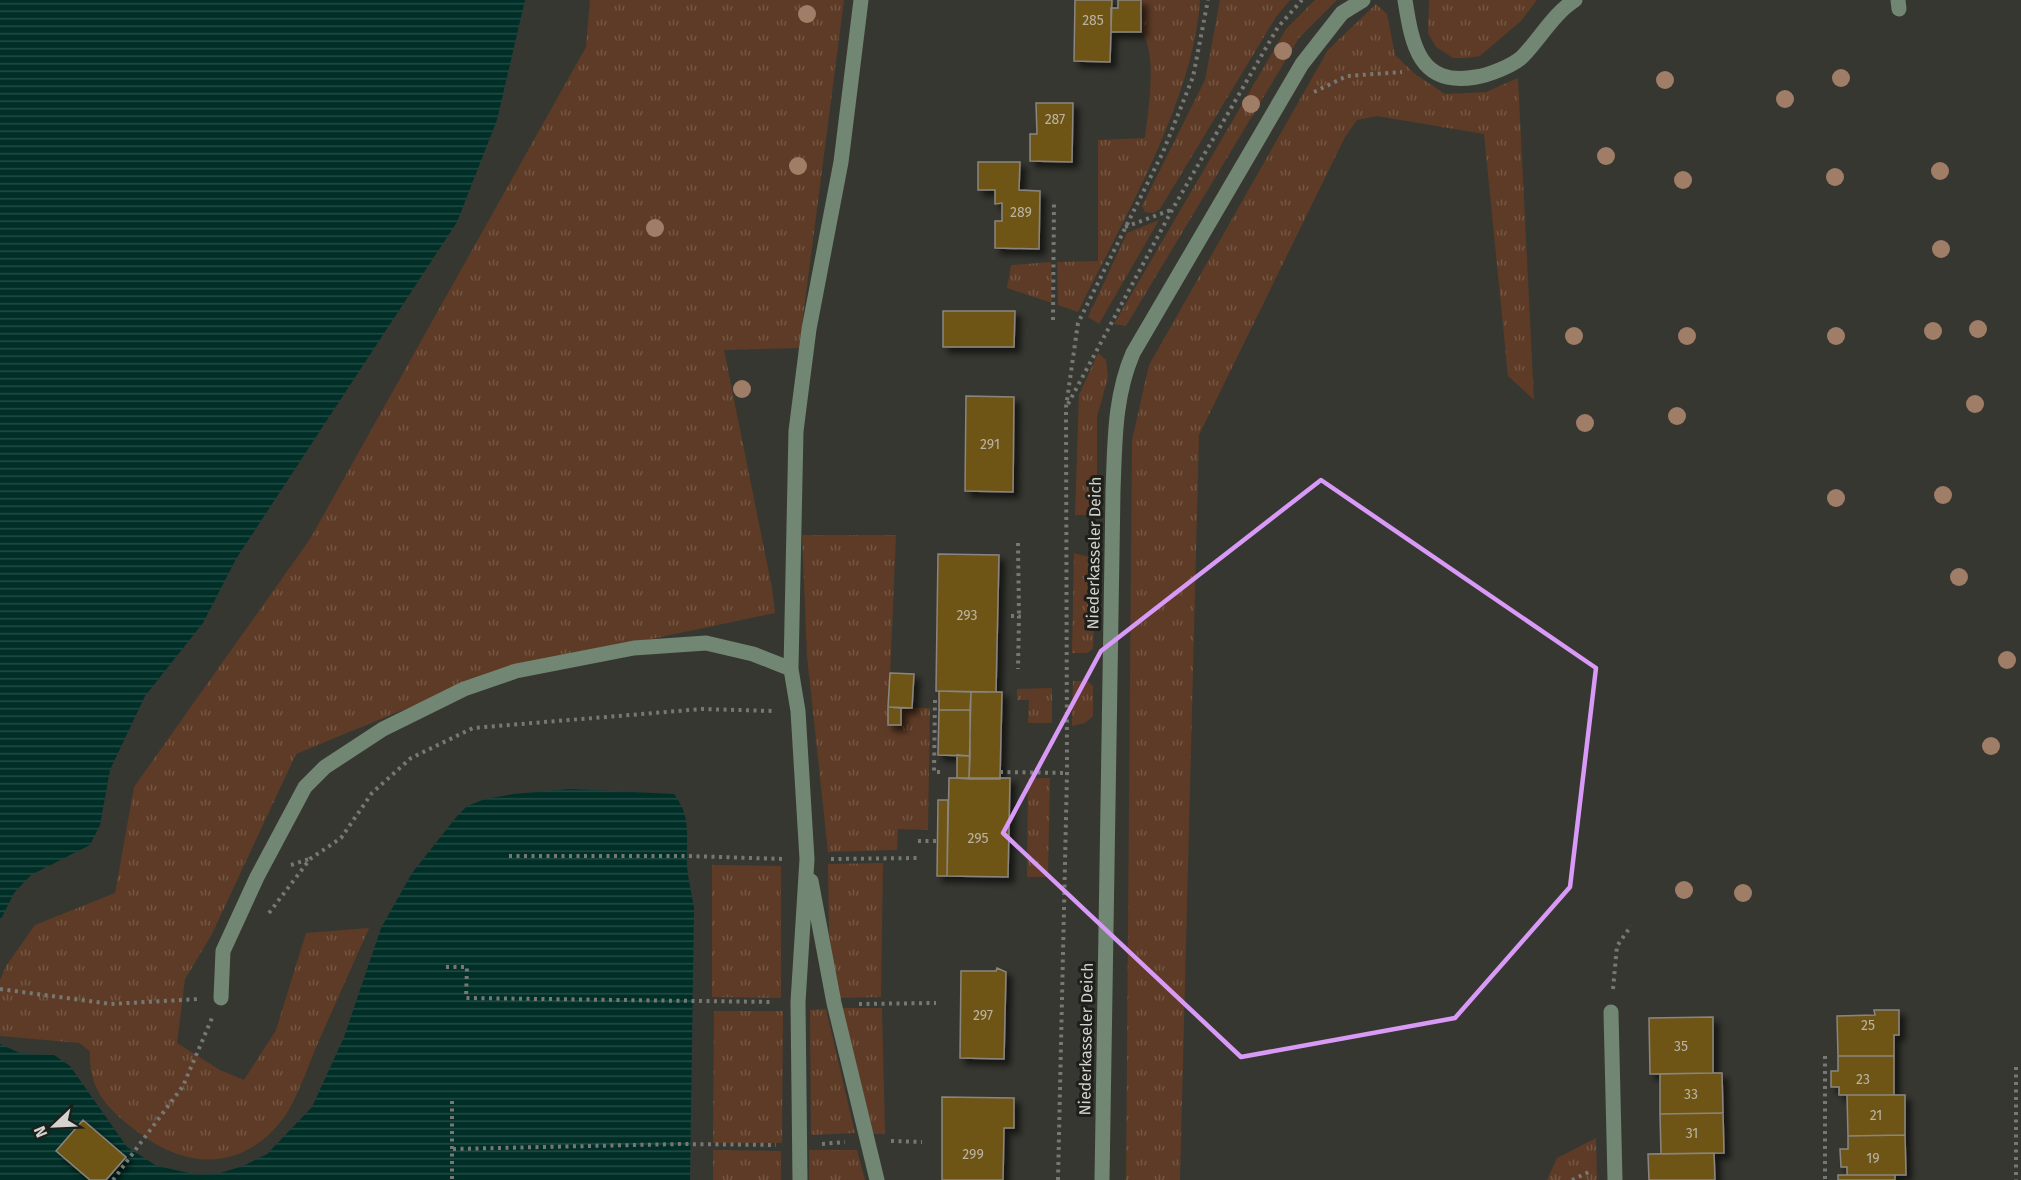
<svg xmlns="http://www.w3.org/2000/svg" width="2021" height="1180" viewBox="0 0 2021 1180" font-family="'Fira Sans',sans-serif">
	<defs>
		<pattern id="grass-tufts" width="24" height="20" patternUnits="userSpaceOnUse" patternTransform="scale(1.5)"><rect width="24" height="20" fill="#5d3b26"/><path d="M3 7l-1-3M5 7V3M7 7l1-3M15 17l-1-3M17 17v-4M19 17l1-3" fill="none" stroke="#735644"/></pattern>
		<pattern id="water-rules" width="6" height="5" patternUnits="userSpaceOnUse" patternTransform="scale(1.5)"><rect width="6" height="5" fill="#002f28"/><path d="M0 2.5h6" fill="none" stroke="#244c46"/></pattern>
		<filter id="shadow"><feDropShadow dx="5.5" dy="5.5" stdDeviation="3" flood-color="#0009"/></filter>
	</defs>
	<rect width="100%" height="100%" fill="#363731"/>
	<path fill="url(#grass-tufts)" d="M 590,0 L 844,0 L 799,348 L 724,350 L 772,588 L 775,613 L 495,672 L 296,754 L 211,936 L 185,979 L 177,1043 L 220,1070 L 244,1080 L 276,1030 L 306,933 L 369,928 C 353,964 337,1000 321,1036 C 310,1060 299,1095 285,1116 C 246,1170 189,1172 138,1132 C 109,1110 88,1091 90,1051 L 79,1043 L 0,1036 L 0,980 L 6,966 L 35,925 L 115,893 L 134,787 L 310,539 L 586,47 Z
		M 1141,0 L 1200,0 C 1194,100 1122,221 1078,312 L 1058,305 L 1057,262 L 1098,261 L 1098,140 L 1145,138 C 1148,113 1158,50 1141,32 Z
		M 1220,0 L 1290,0 L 1276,17 L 1160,209 L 1153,213 L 1145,212 L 1142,206 L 1205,80 Z
		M 1315,0 L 1337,0 L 1299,38 L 1126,326 L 1114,324 L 1286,29 Z
		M 1429,0 L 1537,0 L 1521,21 L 1480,56 L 1467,58 L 1453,58 L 1436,47 L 1428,33 Z
		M 1376,4 L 1387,14 L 1395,55 L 1415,74 L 1445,94 L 1486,92 L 1518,78 L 1534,400 L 1508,376 L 1484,134 L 1377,116 L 1357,120 L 1345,137 L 1199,435 L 1180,1180 L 1126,1180 L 1132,440 L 1149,365 L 1328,50 Z
		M 1159,220 L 1099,324 L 1088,317 L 1127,233 Z
		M 1051,262 L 1052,303 L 1007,288 L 1011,265 Z
		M 1098,353 L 1106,360 L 1108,377 L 1097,417 L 1097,506 L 1087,515 L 1075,515 L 1079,395 Z
		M 802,535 L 896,535 L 888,725 L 901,725 L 901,708 L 930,708 L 928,830 L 898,829 L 897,850 L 828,852 L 807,656 Z
		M 1074,553 L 1089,557 L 1096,569 L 1093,649 L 1087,653 L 1072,653 Z
		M 1073,681 L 1087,681 L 1093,686 L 1093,716 L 1085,723 L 1072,726 Z
		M 1052,688 L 1052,723 L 1028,723 L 1029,700 L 1017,700 L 1017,689 Z
		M 1028,778 L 1050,778 L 1048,877 L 1027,877 Z
		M 883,863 L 881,997 L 838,998 L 829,936 L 828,864 Z
		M 712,865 L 781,866 L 781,998 L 712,997 Z
		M 840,1008 L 882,1008 L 885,1134 L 870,1134 Z
		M 826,1009 L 855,1133 L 811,1135 L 810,1010 Z
		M 714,1011 L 783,1011 L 782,1143 L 713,1143 Z
		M 1596,1138 L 1597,1180 L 1547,1180 L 1557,1158 Z
		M 713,1150 L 781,1151 L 781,1180 L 713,1180 Z
		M 809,1150 L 857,1150 L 865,1180 L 809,1180 Z"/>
	<path fill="url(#water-rules)" d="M 0,0 L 525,0 L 497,120 L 457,222 L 236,559 L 203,623 L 145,696 L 110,770 L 100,825 L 90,845 L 31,875 L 14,893 L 0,921 Z
		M 570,789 L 674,794 C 692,817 686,838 687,866 C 688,880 692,894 694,908 L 690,1180 L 0,1180 L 0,1044 L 22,1054 L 54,1055 L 70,1066 L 127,1147 L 157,1166 L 199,1175 L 220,1173 L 243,1166 L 267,1154 L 312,1107 L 344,1037 L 381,928 L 412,873 L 457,816 L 467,806 L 485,799 L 514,794 Z"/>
	<path fill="#6e5419" stroke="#8a867f" stroke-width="1.5" filter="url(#shadow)" d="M 1075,0 L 1112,0 L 1110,62 L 1074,61 Z
		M 1118,0 L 1141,0 L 1141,32 L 1111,32 L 1111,8 L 1118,8 Z
		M 1036,103 L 1073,103 L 1072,162 L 1030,161 L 1030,134 L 1037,134 Z
		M 978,162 L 1020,162 L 1019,190 L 1040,191 L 1039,249 L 995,248 L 995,221 L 1002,221 L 1002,203 L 995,204 L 995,190 L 978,190 Z
		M 943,311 L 1015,311 L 1014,347 L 943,347 Z
		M 966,396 L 1014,397 L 1013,492 L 965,491 Z
		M 938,554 L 999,555 L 996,692 L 936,691 Z
		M 890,673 L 914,674 L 912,708 L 888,707 Z
		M 939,691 L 971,692 L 970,710 L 939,710 Z
		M 971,692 L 1002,692 L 1000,779 L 969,779 Z
		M 888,707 L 901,708 L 901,725 L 888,725 Z
		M 939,710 L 970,710 L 970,756 L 938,755 Z
		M 957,755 L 970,756 L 969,779 L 957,778 Z
		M 949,778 L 1010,778 L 1008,877 L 947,876 Z
		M 938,800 L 948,800 L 947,876 L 937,876 Z
		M 997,968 L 1006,972 L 1004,1059 L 960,1058 L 961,971 L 996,971 Z
		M 1874,1010 L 1899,1010 L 1899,1035 L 1894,1035 L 1894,1056 L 1838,1056 L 1837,1016 L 1875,1015 Z
		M 1713,1017 L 1713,1073 L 1650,1074 L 1649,1018 Z
		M 1838,1056 L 1894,1056 L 1894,1095 L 1839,1095 L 1839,1087 L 1831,1087 L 1831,1071 L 1838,1071 Z
		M 1713,1073 L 1722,1073 L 1723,1113 L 1660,1114 L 1660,1074 Z
		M 1847,1095 L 1905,1095 L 1905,1135 L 1848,1136 Z
		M 942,1097 L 1014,1098 L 1014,1128 L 1004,1128 L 1003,1180 L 942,1180 Z
		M 1723,1113 L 1724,1153 L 1661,1154 L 1660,1114 Z
		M 83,1120 L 126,1157 L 106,1180 L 90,1180 L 56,1151 Z
		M 1905,1135 L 1906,1175 L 1847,1175 L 1847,1167 L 1841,1167 L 1840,1149 L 1848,1149 L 1848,1136 Z
		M 1714,1153 L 1715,1180 L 1649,1180 L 1648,1154 Z
		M 1838,1175 L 1895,1175 L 1895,1180 L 1838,1180 Z"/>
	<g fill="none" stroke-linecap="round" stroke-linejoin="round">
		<path stroke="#777873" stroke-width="4" stroke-dasharray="3 4.5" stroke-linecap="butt" d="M 1314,92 L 1347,76 L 1402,72
			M 1125,227 L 1171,210
			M 1053,320 L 1054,202
			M 1068,404 L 1172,210 L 1278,27 L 1302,0
			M 1018,543 L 1019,616
			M 1011,616 L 1019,616 L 1018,669
			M 935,700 L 934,772 L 944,772
			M 1000,772 L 1067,773
			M 918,841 L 937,841
			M 509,856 L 687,856 L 785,859
			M 831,859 L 919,858
			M 291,865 L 309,859
			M 269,913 L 310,859 L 341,838 L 372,793 L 411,758 L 473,728 L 702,709 L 774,711
			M 446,967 L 467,967 L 466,998 L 774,1002
			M 0,989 L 111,1004 L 199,999
			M 1613,989 L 1617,946 L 1631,926
			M 859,1004 L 936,1003
			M 1825,1056 L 1825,1180
			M 2016,1067 L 2016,1180
			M 452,1101 L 452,1180
			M 891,1141 L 922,1142
			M 822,1144 L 845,1142
			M 453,1149 L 680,1144 L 776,1145
			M 113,1180 L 183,1086 L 212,1018
			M 1058,1180 L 1067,773 L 1066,407 L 1078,323 L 1163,152 L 1193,77 L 1208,0
			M 1572,1180 L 1591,1171"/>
		<path stroke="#718673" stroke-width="15" d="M 1405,0 C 1412,45 1419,87 1476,77 C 1489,75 1512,66 1522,57 C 1540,39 1553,14 1575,0
			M 1898,0 L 1899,9
			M 791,669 L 796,431 L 809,329 L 841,162 L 861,0
			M 811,881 L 834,1003 L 877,1180
			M 221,998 L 223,951 L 257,877 L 305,787 L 325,767 L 383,729 L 464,689 L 516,671 L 634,648 L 706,643 L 753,654 L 791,669 L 798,711 L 807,859 L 798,1002 L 800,1180
			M 1611,1012 L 1615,1180
			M 1102,1180 L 1113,490 C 1115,443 1114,397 1133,353 L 1302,64 L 1342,13 L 1363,0"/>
	</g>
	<g fill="#a07d66">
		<circle cx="807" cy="14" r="9"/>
		<circle cx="1283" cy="51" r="9"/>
		<circle cx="1841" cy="78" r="9"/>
		<circle cx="1665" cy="80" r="9"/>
		<circle cx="1785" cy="99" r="9"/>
		<circle cx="1251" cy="104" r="9"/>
		<circle cx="1606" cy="156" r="9"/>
		<circle cx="798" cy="166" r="9"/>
		<circle cx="1940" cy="171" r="9"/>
		<circle cx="1835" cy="177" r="9"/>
		<circle cx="1683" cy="180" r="9"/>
		<circle cx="655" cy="228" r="9"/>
		<circle cx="1941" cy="249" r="9"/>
		<circle cx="1978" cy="329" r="9"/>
		<circle cx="1933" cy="331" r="9"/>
		<circle cx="1574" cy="336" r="9"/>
		<circle cx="1687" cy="336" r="9"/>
		<circle cx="1836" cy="336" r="9"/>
		<circle cx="742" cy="389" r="9"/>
		<circle cx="1975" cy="404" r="9"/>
		<circle cx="1677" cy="416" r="9"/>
		<circle cx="1585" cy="423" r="9"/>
		<circle cx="1943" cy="495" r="9"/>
		<circle cx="1836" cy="498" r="9"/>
		<circle cx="1959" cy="577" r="9"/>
		<circle cx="2007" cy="660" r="9"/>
		<circle cx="1991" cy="746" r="9"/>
		<circle cx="1684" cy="890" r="9"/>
		<circle cx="1743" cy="893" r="9"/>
	</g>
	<path fill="none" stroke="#d99af7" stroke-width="4.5" stroke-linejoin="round" d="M 1321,480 L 1596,668 L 1570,887 L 1455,1018 L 1241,1057 L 1003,833 L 1101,651 Z"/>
	<g text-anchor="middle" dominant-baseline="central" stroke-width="6" stroke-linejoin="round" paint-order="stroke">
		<g font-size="14" fill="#bab3a2">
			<text x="1093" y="20">285</text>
			<text x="1055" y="119">287</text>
			<text x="1021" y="212">289</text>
			<text x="990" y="444">291</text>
			<text x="967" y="615">293</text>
			<text x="978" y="838">295</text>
			<text x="983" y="1015">297</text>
			<text x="1868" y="1025">25</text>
			<text x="1681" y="1046">35</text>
			<text x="1863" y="1079">23</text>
			<text x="1691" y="1094">33</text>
			<text x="1876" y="1115">21</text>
			<text x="1692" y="1133">31</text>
			<text x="973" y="1154">299</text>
			<text x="1873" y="1158">19</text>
		</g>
		<g font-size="16" fill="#d3d3cf" stroke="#1e1e1b">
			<text transform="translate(1094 553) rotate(-89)">Niederkasseler Deich</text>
			<text transform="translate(1086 1039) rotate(-89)">Niederkasseler Deich</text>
		</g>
	</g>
	<g transform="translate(54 1126) rotate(247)" stroke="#1e1e1b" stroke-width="4.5" paint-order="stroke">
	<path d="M0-4.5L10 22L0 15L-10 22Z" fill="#d3d3cf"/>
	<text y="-9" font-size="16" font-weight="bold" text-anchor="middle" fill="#d3d3cf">N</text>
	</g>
</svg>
